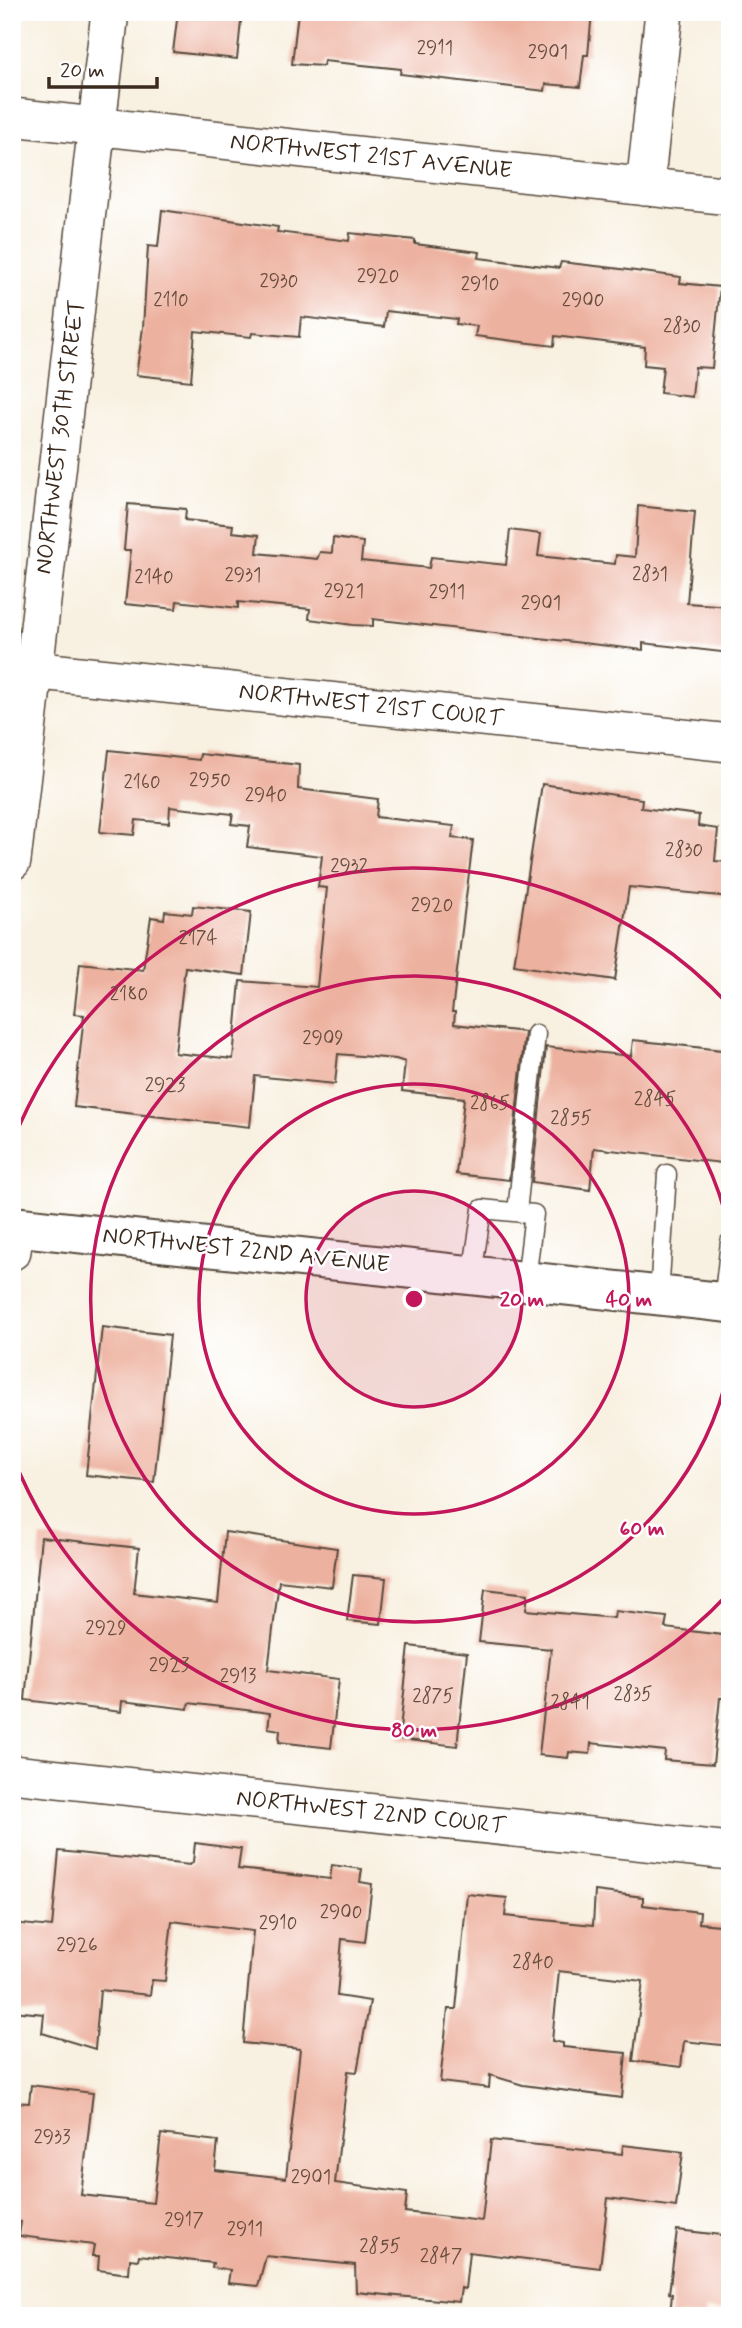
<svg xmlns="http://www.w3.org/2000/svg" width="742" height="2328" viewBox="0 0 742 2328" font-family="Mynerve,sans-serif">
	<rect width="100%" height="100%" fill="#fff"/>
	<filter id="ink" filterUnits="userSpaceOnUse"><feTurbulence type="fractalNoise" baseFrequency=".0143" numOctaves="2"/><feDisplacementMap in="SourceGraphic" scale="14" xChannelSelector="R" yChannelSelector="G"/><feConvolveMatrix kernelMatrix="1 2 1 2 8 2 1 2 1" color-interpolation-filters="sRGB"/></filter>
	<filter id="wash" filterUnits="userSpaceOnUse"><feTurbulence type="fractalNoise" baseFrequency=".00686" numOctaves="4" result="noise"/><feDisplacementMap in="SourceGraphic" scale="28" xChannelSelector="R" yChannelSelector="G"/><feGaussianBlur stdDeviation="1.57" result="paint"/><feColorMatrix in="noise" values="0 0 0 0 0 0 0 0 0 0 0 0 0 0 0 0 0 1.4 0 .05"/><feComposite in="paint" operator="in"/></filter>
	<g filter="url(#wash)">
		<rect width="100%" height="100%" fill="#f8f0e0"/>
		<g id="blocks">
			<path fill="#edb19f" d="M 178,12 L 242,12 L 237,59 L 173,52 Z
				M 298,12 L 347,12 L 406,18 L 407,12 L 592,12 L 588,55 L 584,55 L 580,87 L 546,84 L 545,91 L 400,74 L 401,69 L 324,61 L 323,66 L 292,64 Z
				M 162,210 L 278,227 L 277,232 L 349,241 L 350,233 L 415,240 L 415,244 L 480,252 L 479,258 L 559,268 L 561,262 L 613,268 L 681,277 L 680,283 L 720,287 L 712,368 L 695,367 L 692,397 L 660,393 L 663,367 L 644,365 L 645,347 L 555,336 L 554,346 L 475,336 L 477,326 L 456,324 L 457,319 L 386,311 L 384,327 L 301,317 L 299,337 L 252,333 L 251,337 L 195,331 L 191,381 L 136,375 L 143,328 L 148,246 L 158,247 Z
				M 128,504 L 186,509 L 185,520 L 233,525 L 232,532 L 259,535 L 257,553 L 317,559 L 320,552 L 332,553 L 333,538 L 363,542 L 361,561 L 429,568 L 431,557 L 506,565 L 510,530 L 541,534 L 538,556 L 615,564 L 616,555 L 635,557 L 638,506 L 695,512 L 687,603 L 730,606 L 730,653 L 643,643 L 643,650 L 373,619 L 373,626 L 353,625 L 309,619 L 310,609 L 238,602 L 238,608 L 177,601 L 176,609 L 125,604 L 131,550 L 124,550 Z
				M 109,750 L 199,760 L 200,754 L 299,765 L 298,789 L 378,799 L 376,817 L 454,826 L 452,838 L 473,840 L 452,1012 L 455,1012 L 454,1024 L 525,1032 L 509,1180 L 456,1174 L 464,1098 L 402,1091 L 405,1062 L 396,1059 L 338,1054 L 335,1084 L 255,1076 L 250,1127 L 74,1107 L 84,1015 L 74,1014 L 80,963 L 143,970 L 151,917 L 164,919 L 165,911 L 192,914 L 193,906 L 251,912 L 244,975 L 185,967 L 175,1053 L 233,1059 L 240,981 L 317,987 L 327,888 L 318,887 L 322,856 L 247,847 L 250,826 L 231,824 L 233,814 L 170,807 L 169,823 L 136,820 L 134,835 L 100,832 Z
				M 542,784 L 642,799 L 641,808 L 699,815 L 698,826 L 718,829 L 715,861 L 730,862 L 730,897 L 629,887 L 615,980 L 514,965 Z
				M 633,1040 L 730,1051 L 730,1164 L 594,1148 L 590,1190 L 532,1182 L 546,1047 L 631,1056 Z
				M 102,1327 L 170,1335 L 154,1482 L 86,1475 Z
				M 225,1532 L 337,1548 L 332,1587 L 279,1581 L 268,1670 L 339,1679 L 331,1748 L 279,1742 L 280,1730 L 268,1728 L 270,1713 L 189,1703 L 188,1709 L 122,1701 L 121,1712 L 25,1700 L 41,1537 L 139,1548 L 134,1593 L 218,1603 Z
				M 353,1575 L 386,1578 L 381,1624 L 347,1621 Z
				M 485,1589 L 528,1594 L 526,1610 L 614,1618 L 615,1611 L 667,1617 L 665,1628 L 730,1636 L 726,1698 L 720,1698 L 713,1764 L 664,1760 L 665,1751 L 591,1743 L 590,1754 L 569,1752 L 568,1758 L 539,1755 L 551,1649 L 479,1642 Z
				M 409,1646 L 467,1653 L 457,1746 L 399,1739 Z
				M 195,1843 L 241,1849 L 238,1869 L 330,1879 L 332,1865 L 362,1869 L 360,1882 L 372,1884 L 365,1942 L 342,1939 L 337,1996 L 370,2001 L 357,2072 L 348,2071 L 335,2183 L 407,2193 L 405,2212 L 482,2221 L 491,2140 L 622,2154 L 623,2145 L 683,2152 L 676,2207 L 608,2198 L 600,2268 L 469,2252 L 465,2289 L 461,2288 L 459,2302 L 356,2292 L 355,2265 L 266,2256 L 258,2286 L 228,2283 L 230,2270 L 212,2268 L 213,2263 L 139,2255 L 138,2260 L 130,2259 L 129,2274 L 98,2270 L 99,2256 L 92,2256 L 94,2245 L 19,2236 L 21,2222 L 12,2221 L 12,2102 L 29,2103 L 31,2085 L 93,2093 L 81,2195 L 153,2203 L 161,2134 L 218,2141 L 215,2170 L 286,2178 L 300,2049 L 243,2043 L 253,1931 L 172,1921 L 165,1981 L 152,1980 L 150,1995 L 100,1990 L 95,2049 L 42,2033 L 44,2014 L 12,2011 L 12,1923 L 52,1927 L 59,1851 L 190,1865 L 193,1862 Z
				M 595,1891 L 643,1897 L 643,1905 L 700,1912 L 699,1923 L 730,1926 L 730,2046 L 684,2041 L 681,2067 L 633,2061 L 643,1981 L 559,1971 L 552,2041 L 563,2043 L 563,2047 L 626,2053 L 622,2098 L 523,2085 L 490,2075 L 489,2088 L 440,2082 L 448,2009 L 456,2009 L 467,1894 L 507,1898 L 505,1916 L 593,1925 Z
				M 677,2230 L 730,2236 L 730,2267 L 726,2267 L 721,2311 L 706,2310 L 705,2316 L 670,2316 L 672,2294 L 669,2293 Z"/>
		</g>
	</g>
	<g filter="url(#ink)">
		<use href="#blocks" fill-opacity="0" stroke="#57483b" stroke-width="2"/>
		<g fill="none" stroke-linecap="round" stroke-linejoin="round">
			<defs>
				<path id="lane" d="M 517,1212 L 536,1034
					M 472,1275 L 482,1209 L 534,1214 L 526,1281
					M 659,1295 L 667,1174
					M 723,1302 L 730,1242"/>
				<path id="street" d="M 12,117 L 730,196
					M 645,187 L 664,12
					M 12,668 L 730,743
					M 12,861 L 110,12
					M 12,1251 L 15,1227
					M 12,1774 L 730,1851"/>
				<path id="secondary" d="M 12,1226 L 730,1303"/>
			</defs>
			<use href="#lane" stroke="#57483b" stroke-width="21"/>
			<use href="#street" stroke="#57483b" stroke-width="40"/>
			<use href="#secondary" stroke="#57483b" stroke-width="42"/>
			<use href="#lane" stroke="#fff" stroke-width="18"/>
			<use href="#street" stroke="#fff" stroke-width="37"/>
			<use href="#secondary" stroke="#fff" stroke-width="38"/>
		</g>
	</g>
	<circle cx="414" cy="1299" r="108" fill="#c2185b" fill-opacity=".12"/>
	<g fill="none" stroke="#c2185b" stroke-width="3.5">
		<circle cx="414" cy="1299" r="108"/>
		<circle cx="414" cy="1299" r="215"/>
		<path d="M729 1369A323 323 0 1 1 729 1229"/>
		<path d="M729 1593A431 431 0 0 1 13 1457M13 1141A431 431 0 0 1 729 1005"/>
	</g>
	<g text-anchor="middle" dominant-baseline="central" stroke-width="5" stroke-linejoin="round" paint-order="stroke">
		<g font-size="19" fill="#684c3e">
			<text x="435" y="48">2911</text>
			<text x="548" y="52">2901</text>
			<text x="378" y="276">2920</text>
			<text x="279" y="281">2930</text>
			<text x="480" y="284">2910</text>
			<text x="171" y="300">2110</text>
			<text x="583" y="300">2900</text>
			<text x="682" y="326">2830</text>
			<text x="650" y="574">2831</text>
			<text x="243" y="575">2931</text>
			<text x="154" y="577">2140</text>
			<text x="344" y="591">2921</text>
			<text x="447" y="592">2911</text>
			<text x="541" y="603">2901</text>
			<text x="210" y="780">2950</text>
			<text x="142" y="782">2160</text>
			<text x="266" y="795">2940</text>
			<text x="684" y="850">2830</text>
			<text x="349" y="866">2932</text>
			<text x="432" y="905">2920</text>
			<text x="198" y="938">2174</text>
			<text x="129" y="994">2180</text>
			<text x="323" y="1038">2909</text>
			<text x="165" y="1085">2923</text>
			<text x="655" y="1099">2845</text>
			<text x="490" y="1103">2865</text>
			<text x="571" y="1118">2855</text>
			<text x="106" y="1628">2929</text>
			<text x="169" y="1665">2923</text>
			<text x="238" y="1676">2913</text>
			<text x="633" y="1694">2835</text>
			<text x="433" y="1696">2875</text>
			<text x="570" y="1702">2841</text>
			<text x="341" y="1912">2900</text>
			<text x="278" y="1923">2910</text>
			<text x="77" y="1945">2926</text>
			<text x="533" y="1962">2840</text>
			<text x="52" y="2137">2933</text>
			<text x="311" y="2177">2901</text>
			<text x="184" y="2220">2917</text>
			<text x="245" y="2229">2911</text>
			<text x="380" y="2246">2855</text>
			<text x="441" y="2256">2847</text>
		</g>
		<g font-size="23" fill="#3b2a1e" stroke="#fff">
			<text transform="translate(371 157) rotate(6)">NORTHWEST 21ST AVENUE</text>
			<text transform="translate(61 437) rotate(-83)">NORTHWEST 30TH STREET</text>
			<text transform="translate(371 706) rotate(6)">NORTHWEST 21ST COURT</text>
			<text transform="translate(246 1251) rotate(6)">NORTHWEST 22ND AVENUE</text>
			<text transform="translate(371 1813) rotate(6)">NORTHWEST 22ND COURT</text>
		</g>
	</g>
	<circle cx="414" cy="1299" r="10" fill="#c2185b" stroke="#fff" stroke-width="3.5"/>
	<g font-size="21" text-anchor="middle" font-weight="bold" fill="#c2185b" stroke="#fff" stroke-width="5" stroke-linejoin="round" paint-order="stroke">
		<text x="522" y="1306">20 m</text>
		<text x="629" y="1306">40 m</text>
		<text x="642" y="1535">60 m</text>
		<text x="414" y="1737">80 m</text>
	</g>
	<rect width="742" height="2328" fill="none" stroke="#fff" stroke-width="42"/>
	<path d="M49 77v10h108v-10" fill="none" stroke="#3b2a1e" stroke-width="3.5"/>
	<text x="60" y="77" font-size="21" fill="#3b2a1e" stroke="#ffffff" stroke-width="5" paint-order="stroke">20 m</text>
</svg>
